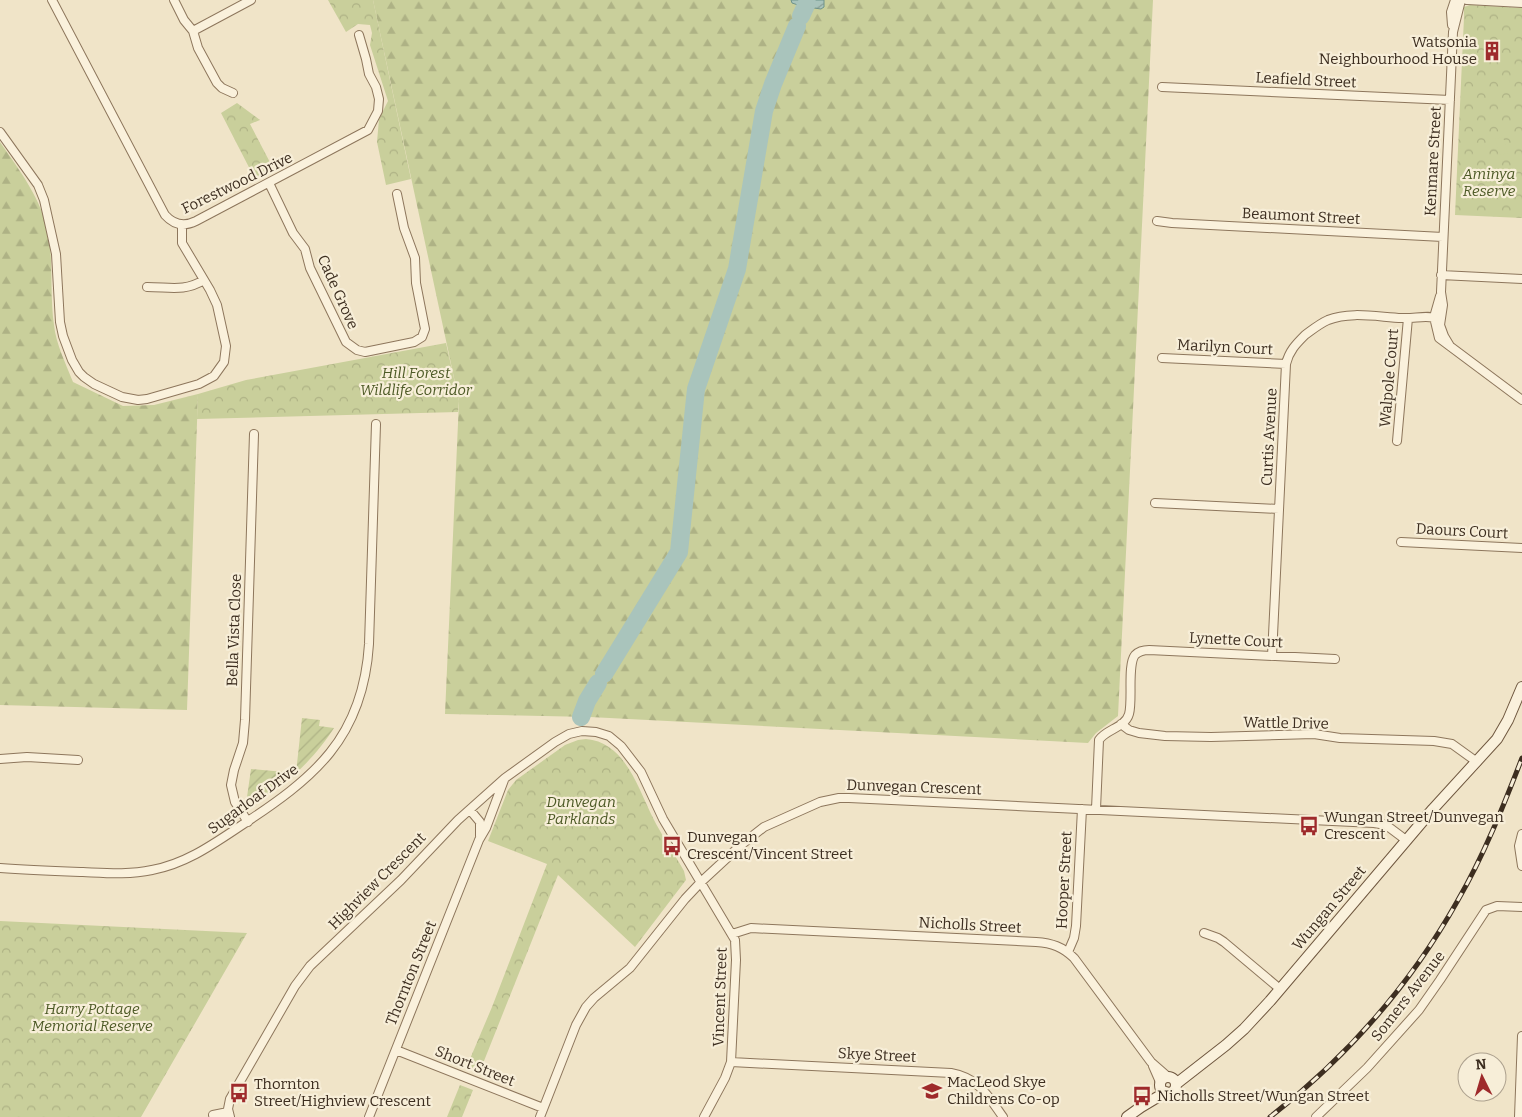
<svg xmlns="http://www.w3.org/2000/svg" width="1522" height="1117" viewBox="0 0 1522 1117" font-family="Bitter,serif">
	<defs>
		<pattern id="forest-firs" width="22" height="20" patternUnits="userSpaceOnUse" patternTransform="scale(1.25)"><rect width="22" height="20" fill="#c9cf9b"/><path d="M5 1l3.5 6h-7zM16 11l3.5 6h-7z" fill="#aeb285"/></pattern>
		<pattern id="park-crowns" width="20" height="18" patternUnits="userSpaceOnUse" patternTransform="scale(1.25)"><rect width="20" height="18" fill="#c9cf9b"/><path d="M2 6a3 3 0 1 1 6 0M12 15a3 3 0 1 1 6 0" fill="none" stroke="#aeb285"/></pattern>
		<pattern id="garden-furrows" width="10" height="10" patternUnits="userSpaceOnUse" patternTransform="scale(1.25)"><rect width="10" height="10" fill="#c9cf9b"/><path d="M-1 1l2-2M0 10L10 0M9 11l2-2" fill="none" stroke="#aeb285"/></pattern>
		<pattern id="water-waves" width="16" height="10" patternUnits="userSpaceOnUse" patternTransform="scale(1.25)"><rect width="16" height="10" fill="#a9c4bc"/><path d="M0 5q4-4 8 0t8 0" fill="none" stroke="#8ba098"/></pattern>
	</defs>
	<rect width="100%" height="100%" fill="#f0e4c8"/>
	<path fill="url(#forest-firs)" d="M 373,0 L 1153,0 L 1118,716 L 1096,733 L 1088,743 L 590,717 L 445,714 L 459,401 Z
		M 0,142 C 20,171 43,201 49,237 C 53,265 50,296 54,325 C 56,344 66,364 73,382 L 123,406 L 154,405 L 198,394 L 187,710 L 0,705 Z"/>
	<path fill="url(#park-crowns)" d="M 328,0 L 373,0 L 411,179 L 386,185 L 377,142 L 379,119 L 388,101 L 370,45 L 372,33 L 370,25 L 358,24 L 346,32 Z
		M 1470,5 L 1522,8 L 1522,218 L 1455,215 L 1464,17 L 1464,7 Z
		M 237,103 L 260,120 L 250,124 L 274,170 L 255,179 L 221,113 Z
		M 446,343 L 459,401 L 458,412 L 197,419 L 198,394 L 246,380 Z
		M 586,739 C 625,742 638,788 653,818 C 662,836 674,853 684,871 L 686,880 L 635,947 L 558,875 L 480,1071 L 467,1066 L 492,1007 L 547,864 L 488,841 L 508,790 L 516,780 L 565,745 L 578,740 Z
		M 0,921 L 247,933 L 141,1117 L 0,1117 Z
		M 460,1085 L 473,1090 L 462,1117 L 447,1117 Z"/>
	<path fill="url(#garden-furrows)" d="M 302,718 L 320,720 L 319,726 L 334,728 C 318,754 280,795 249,802 L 248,801 L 247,797 L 251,769 L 296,773 Z"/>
	<path fill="#c9cf9b" d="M 1503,137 L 1508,153 L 1500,155 L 1495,139 Z"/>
	<path fill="url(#water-waves)" stroke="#6f938a" d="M 791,0 L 824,0 L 824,7 L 821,9 L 814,8 L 807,3 L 801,6 L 792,3 Z"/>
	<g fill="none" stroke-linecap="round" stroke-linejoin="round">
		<path stroke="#a9c4bc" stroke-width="18" d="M 801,16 L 807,3
			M 604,674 L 679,552 L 696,389 L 737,269 L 764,111 L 773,84 L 797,26
			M 581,717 L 587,701 L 598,683"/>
		<defs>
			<path id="street" d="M 52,0 L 165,215 C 174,225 184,227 196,221 L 368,130 L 378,111 L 379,99 L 376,87 L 369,74 L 366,59 L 359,35
				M 174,0 L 184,20 L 193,31 L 198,48 L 217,83 L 222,88 L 233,93
				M 1467,0 L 1522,3
				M 1452,25 L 1451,12 L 1455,0
				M 193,31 L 251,0
				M 1162,87 L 1450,100
				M 0,132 L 38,185 L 44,200 L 56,254 L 60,322 L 63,336 L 72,360 L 79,372 L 84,377 L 94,384 L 122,397 L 138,400 L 147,399 L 199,384 L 214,376 L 224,362 L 226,346 L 217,305 L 210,290 L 182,243 L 182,225
				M 269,183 L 293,233 L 305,249 L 310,268 L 346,342 L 357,350 L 365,352 L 414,342 L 422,337 L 425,329 L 424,324 L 416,283 L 415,258 L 404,228 L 397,194
				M 1157,221 L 1172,223 L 1443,237
				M 1441,275 L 1522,279
				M 147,287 C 170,287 184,292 204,280
				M 1440,296 L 1434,317 L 1439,338 L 1522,400
				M 1450,346 L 1444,336 L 1440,325 L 1443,305 L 1441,292 L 1453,32 L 1461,0
				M 1162,358 L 1286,364
				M 1397,441 L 1408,318
				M 1155,503 L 1279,509
				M 1401,542 L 1522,548
				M 1272,656 L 1286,364 C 1289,351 1296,344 1305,335 C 1312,330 1319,324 1328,320 C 1350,311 1378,317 1402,318 C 1415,319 1427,314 1440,319
				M 1121,724 L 1129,730 L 1139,733 L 1165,736 L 1211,737 L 1314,734 L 1340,738 L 1434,741 L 1452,744 L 1477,762
				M 0,759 L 27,757 L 78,760
				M 1096,809 L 1099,740 C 1106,729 1125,728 1129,714 C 1133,700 1127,665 1135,655 C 1139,651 1144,650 1149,650 L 1335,659
				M 470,810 L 480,822 L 480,836
				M 248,822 L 235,802 L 231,785 L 234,770 L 243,743 L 245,720 L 254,434
				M 1522,834 L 1519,846 L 1522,866
				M 0,868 C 28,870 56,871 83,872 C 106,873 129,875 152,870 C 185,864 212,845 239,827 C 314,778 363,739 369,644 L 376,424
				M 1204,933 L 1218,938 L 1224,942 L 1280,989
				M 732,934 L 751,928 L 1036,942 C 1052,943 1063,947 1074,958 L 1151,1062 L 1167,1076
				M 1068,952 L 1074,938 L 1076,926 L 1082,809
				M 396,1050 L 543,1108
				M 731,1062 L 951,1073 C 979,1078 988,1096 1003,1117
				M 1153,1066 L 1160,1082
				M 213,1115 L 228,1112
				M 230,1117 L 228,1109 L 230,1099 L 295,986 L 310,966 L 401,880 L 458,820 L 505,778 L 555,742 L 569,734 L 582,731 L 596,732 L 609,736 L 621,746 L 641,772 L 663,819 L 735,940 L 736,960 L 731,1062 L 725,1078 L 704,1117
				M 369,1117 L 479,840 L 486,828 L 504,780
				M 540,1117 L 576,1025 L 586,1007 L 594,998 L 630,968 L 685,899 L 701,882 L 741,845 L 764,827 L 820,802 L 839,798 L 849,798 L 1374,823 L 1386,825 L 1406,840
				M 1316,1117 L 1367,1068 L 1419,1010 L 1440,980 L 1486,910 L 1497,906 L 1522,907
				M 1519,1117 L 1522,1036"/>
			<path id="secondary" d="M1160 1085a8 8 0 1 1 16 0a8 8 0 1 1-16 0Z
				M 1176,1084 L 1226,1045 L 1244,1029 L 1270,1001 L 1433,809 L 1497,739 L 1508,720 L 1522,687
				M 1127,1117 L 1141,1107 L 1166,1092"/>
		</defs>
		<use href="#street" stroke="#8d765c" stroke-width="10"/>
		<use href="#secondary" stroke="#6f573f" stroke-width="12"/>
		<use href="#street" stroke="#faf1dc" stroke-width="8"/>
		<use href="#secondary" stroke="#faf1dc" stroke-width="10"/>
		<defs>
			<path id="rail" d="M 1270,1117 C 1346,1058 1411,984 1458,900 C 1484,855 1503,807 1522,758"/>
		</defs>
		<use href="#rail" stroke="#3d2e20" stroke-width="5"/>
		<use href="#rail" stroke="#f7eed8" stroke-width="3" stroke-dasharray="9" stroke-linecap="butt"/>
	</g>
	<defs>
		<symbol id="building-bare" viewBox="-9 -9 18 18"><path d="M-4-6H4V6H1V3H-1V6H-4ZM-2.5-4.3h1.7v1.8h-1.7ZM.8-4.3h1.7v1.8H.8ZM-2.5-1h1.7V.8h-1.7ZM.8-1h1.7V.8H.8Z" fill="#9e2a2b" stroke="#f7eed8" stroke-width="2.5" paint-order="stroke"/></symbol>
		<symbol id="bus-bare" viewBox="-9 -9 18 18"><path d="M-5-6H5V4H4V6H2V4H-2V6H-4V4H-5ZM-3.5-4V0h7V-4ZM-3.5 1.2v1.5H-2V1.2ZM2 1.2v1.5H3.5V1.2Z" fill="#9e2a2b" stroke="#f7eed8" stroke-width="2.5" paint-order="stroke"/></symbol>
		<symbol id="school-bare" viewBox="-9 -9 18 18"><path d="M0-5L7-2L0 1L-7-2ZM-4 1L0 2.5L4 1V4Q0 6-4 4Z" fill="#9e2a2b" stroke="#f7eed8" stroke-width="2.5" paint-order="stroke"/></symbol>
	</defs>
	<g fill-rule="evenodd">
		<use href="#building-bare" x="1478" y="37" width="28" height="28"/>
		<use href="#bus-bare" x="1295" y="812" width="28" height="28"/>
		<use href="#bus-bare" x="658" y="832" width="28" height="28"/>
		<use href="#school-bare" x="918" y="1077" width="28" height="28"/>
		<use href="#bus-bare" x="225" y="1079" width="28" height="28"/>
		<use href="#bus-bare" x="1128" y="1082" width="28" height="28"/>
	</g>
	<g text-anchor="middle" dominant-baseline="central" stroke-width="4.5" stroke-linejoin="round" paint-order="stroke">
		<g font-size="15" fill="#3d2e20" stroke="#f7eed8" text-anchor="start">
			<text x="1477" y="42" text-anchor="end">Watsonia<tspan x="1477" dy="17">Neighbourhood House</tspan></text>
			<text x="1324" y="817">Wungan Street/Dunvegan<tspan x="1324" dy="17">Crescent</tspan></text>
			<text x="687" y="837">Dunvegan<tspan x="687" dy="17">Crescent/Vincent Street</tspan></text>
			<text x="947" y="1082">MacLeod Skye<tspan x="947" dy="17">Childrens Co-op</tspan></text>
			<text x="254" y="1084">Thornton<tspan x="254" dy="17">Street/Highview Crescent</tspan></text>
			<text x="1157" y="1096">Nicholls Street/Wungan Street</text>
		</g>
		<g font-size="15" fill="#3d2e20" stroke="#f7eed8">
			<text transform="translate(1306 80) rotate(3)">Leafield Street</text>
			<text transform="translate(1433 161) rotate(-87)">Kenmare Street</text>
			<text transform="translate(237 183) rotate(-26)">Forestwood Drive</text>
			<text transform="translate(1301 216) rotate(3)">Beaumont Street</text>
			<text transform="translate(338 292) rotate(66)">Cade Grove</text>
			<text transform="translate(1225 347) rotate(3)">Marilyn Court</text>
			<text transform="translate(1389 378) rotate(-85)">Walpole Court</text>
			<text transform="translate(1269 437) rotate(-87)">Curtis Avenue</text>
			<text transform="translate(1462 531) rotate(3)">Daours Court</text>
			<text transform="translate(234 630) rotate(-88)">Bella Vista Close</text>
			<text transform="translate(1236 640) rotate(3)">Lynette Court</text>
			<text transform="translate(1286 723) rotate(1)">Wattle Drive</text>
			<text transform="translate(914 787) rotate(2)">Dunvegan Crescent</text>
			<text transform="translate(253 799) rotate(-36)">Sugarloaf Drive</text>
			<text transform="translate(1064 880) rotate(-87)">Hooper Street</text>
			<text transform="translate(377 881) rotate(-45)">Highview Crescent</text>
			<text transform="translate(1329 908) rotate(-50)">Wungan Street</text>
			<text transform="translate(970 925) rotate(3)">Nicholls Street</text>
			<text transform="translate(411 973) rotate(-68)">Thornton Street</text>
			<text transform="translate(1408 996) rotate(-52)">Somers Avenue</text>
			<text transform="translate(720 997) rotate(-88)">Vincent Street</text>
			<text transform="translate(877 1055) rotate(3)">Skye Street</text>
			<text transform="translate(475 1066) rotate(22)">Short Street</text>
		</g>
		<g font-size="15" font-style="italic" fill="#4d5a26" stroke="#f7eed8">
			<text x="1489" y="174">Aminya<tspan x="1489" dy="17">Reserve</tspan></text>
			<text x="416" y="373">Hill Forest<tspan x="416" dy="17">Wildlife Corridor</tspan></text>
			<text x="581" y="802">Dunvegan<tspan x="581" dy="17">Parklands</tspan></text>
			<text x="92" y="1009">Harry Pottage<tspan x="92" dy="17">Memorial Reserve</tspan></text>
		</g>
	</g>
	<g transform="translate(1482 1077) rotate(355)"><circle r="24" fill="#f7eed8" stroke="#ada18e"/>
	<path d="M0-4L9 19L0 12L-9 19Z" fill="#9e2a2b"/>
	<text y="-8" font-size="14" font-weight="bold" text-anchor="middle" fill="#3d2e20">N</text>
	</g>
</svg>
